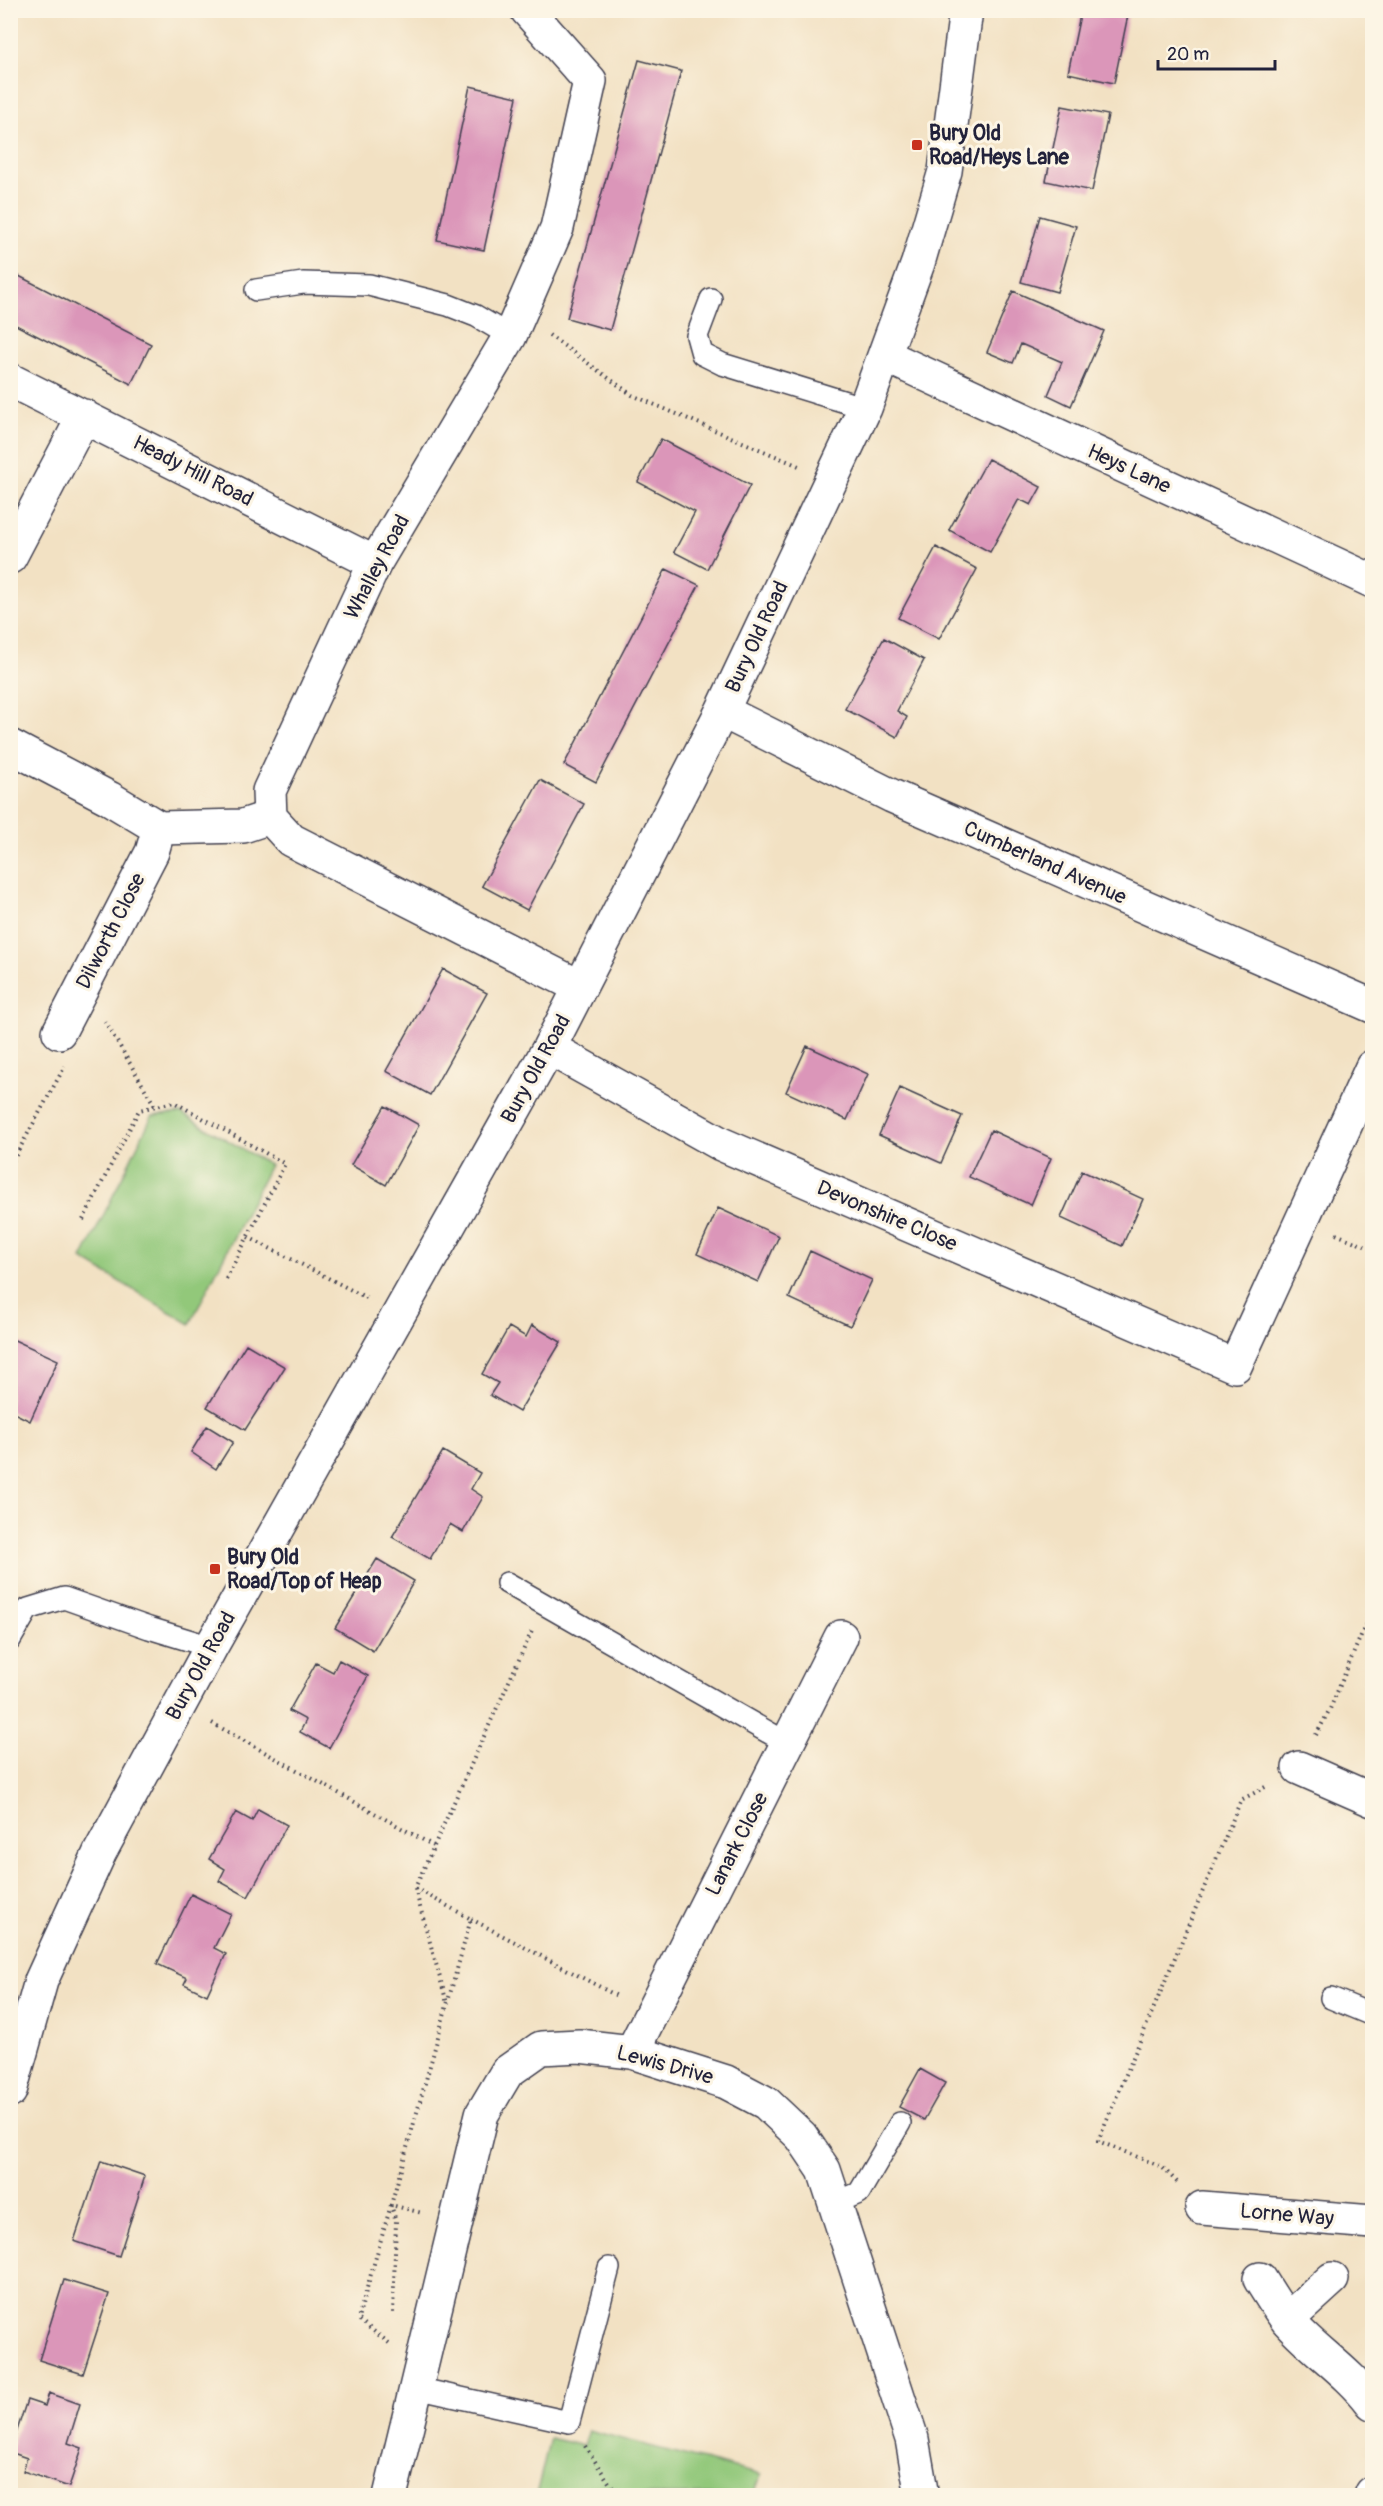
<svg xmlns="http://www.w3.org/2000/svg" width="1383" height="2506" viewBox="0 0 1383 2506" font-family="Pangolin,sans-serif">
	<rect width="100%" height="100%" fill="#fcf5e5"/>
	<filter id="ink" filterUnits="userSpaceOnUse"><feTurbulence type="fractalNoise" baseFrequency=".0167" numOctaves="2"/><feDisplacementMap in="SourceGraphic" scale="12" xChannelSelector="R" yChannelSelector="G"/><feConvolveMatrix kernelMatrix="1 2 1 2 8 2 1 2 1" color-interpolation-filters="sRGB"/></filter>
	<filter id="wash" filterUnits="userSpaceOnUse"><feTurbulence type="fractalNoise" baseFrequency=".008" numOctaves="4" result="noise"/><feDisplacementMap in="SourceGraphic" scale="24" xChannelSelector="R" yChannelSelector="G"/><feGaussianBlur stdDeviation="1.35" result="paint"/><feColorMatrix in="noise" values="0 0 0 0 0 0 0 0 0 0 0 0 0 0 0 0 0 1.4 0 .05"/><feComposite in="paint" operator="in"/></filter>
	<g filter="url(#wash)">
		<rect width="100%" height="100%" fill="#f2e1c3"/>
		<path fill="#92c87a" stroke="#5a755a" stroke-width="1.5" d="M 181,1113 L 270,1165 L 190,1324 L 82,1259 L 152,1116 Z
			M 588,2430 L 761,2475 L 754,2495 L 536,2495 L 550,2438 L 583,2446 Z"/>
		<g id="blocks">
			<path fill="#db96b9" d="M 1081,10 L 1129,10 L 1114,83 L 1068,73 Z
				M 639,60 L 681,71 L 610,330 L 567,318 Z
				M 470,86 L 517,97 L 484,250 L 437,240 Z
				M 1062,106 L 1108,115 L 1092,191 L 1046,181 Z
				M 1040,216 L 1076,226 L 1057,292 L 1021,282 Z
				M 17,275 L 151,344 L 131,384 L 10,322 L 10,287 Z
				M 1013,291 L 1104,331 L 1071,406 L 1048,395 L 1062,362 L 1021,344 L 1013,363 L 987,352 Z
				M 661,439 L 750,485 L 707,569 L 674,552 L 695,512 L 638,482 Z
				M 988,459 L 1041,487 L 1031,505 L 1019,499 L 990,552 L 949,530 Z
				M 936,547 L 977,569 L 939,639 L 898,618 Z
				M 666,569 L 699,585 L 596,782 L 564,765 Z
				M 884,638 L 924,660 L 897,711 L 907,717 L 897,737 L 845,709 Z
				M 540,780 L 584,804 L 527,910 L 482,886 Z
				M 443,969 L 487,993 L 430,1095 L 386,1071 Z
				M 807,1046 L 868,1074 L 847,1120 L 786,1092 Z
				M 900,1088 L 962,1116 L 941,1163 L 879,1135 Z
				M 385,1106 L 419,1125 L 386,1185 L 351,1165 Z
				M 991,1130 L 1051,1158 L 1031,1205 L 969,1177 Z
				M 1082,1171 L 1143,1199 L 1122,1246 L 1061,1218 Z
				M 718,1208 L 779,1236 L 758,1282 L 697,1254 Z
				M 810,1251 L 872,1280 L 850,1326 L 789,1298 Z
				M 532,1325 L 561,1342 L 519,1412 L 490,1395 L 498,1383 L 482,1374 L 509,1327 L 526,1337 Z
				M 10,1338 L 58,1360 L 30,1421 L 10,1411 Z
				M 246,1344 L 285,1367 L 245,1430 L 207,1407 Z
				M 207,1426 L 233,1442 L 216,1469 L 191,1452 Z
				M 443,1451 L 480,1473 L 471,1489 L 483,1497 L 463,1532 L 450,1524 L 430,1559 L 392,1537 Z
				M 377,1559 L 414,1581 L 373,1651 L 335,1628 Z
				M 339,1660 L 368,1676 L 329,1748 L 300,1732 L 306,1720 L 289,1711 L 316,1663 L 333,1672 Z
				M 258,1809 L 287,1825 L 248,1897 L 219,1881 L 225,1869 L 209,1859 L 236,1812 L 252,1821 Z
				M 191,1894 L 231,1914 L 214,1948 L 226,1954 L 207,1995 L 184,1984 L 187,1978 L 157,1964 Z
				M 920,2069 L 945,2083 L 924,2120 L 899,2107 Z
				M 101,2161 L 145,2176 L 119,2256 L 74,2241 Z
				M 64,2280 L 109,2294 L 83,2374 L 39,2360 Z
				M 49,2393 L 80,2404 L 68,2443 L 82,2448 L 69,2487 L 23,2471 L 27,2458 L 10,2452 L 27,2400 L 45,2406 Z"/>
		</g>
	</g>
	<g filter="url(#ink)">
		<use href="#blocks" fill-opacity="0" stroke="#413f4f" stroke-width="1.5"/>
		<g fill="none" stroke-linecap="round" stroke-linejoin="round">
			<defs>
				<path id="service" d="M 256,290 L 303,283 L 369,285 L 448,305 L 476,316 L 510,336
					M 711,299 L 697,336 L 702,354 L 722,364 L 865,408
					M 507,1583 L 787,1743
					M 10,1640 L 28,1609 L 64,1598 L 149,1628 L 211,1647
					M 1331,1998 L 1372,2015
					M 835,2203 L 859,2193 L 900,2123
					M 416,2388 L 569,2422 L 609,2268"/>
				<path id="minor" d="M 527,10 L 590,81 L 557,228 L 510,336 L 375,563 L 269,791 L 270,817 L 291,840 L 580,987
					M 886,356 L 1372,581
					M 10,380 L 375,563
					M 10,557 L 84,416
					M 722,711 L 892,796 L 1372,1006
					M 10,746 L 109,798 L 159,828 L 243,826 L 270,817
					M 59,1032 L 152,852 L 159,828
					M 549,1048 L 721,1144 L 1235,1366 L 1372,1067
					M 1299,1768 L 1372,1800
					M 632,2052 L 841,1637
					M 10,2091 L 41,1981 L 100,1852 L 211,1647 L 549,1048 L 722,711 L 865,408 L 918,263 L 945,171 L 966,10
					M 1202,2208 L 1372,2222
					M 1260,2279 C 1269,2293 1278,2309 1289,2322 C 1315,2351 1349,2372 1372,2403
					M 1287,2320 L 1332,2279
					M 390,2496 L 482,2114 L 507,2072 L 541,2048 L 579,2046 L 632,2052 L 726,2082 L 766,2103 L 801,2136 L 824,2170 L 912,2439 L 922,2496
					M 1371,2496 L 1372,2493"/>
			</defs>
			<use href="#service" stroke="#413f4f" stroke-width="24"/>
			<use href="#minor" stroke="#413f4f" stroke-width="36"/>
			<path stroke="#413f4f" stroke-width="4" stroke-dasharray="1.5 4.5" stroke-linecap="butt" d="M 549,335 L 632,395 L 799,466
				M 105,1021 L 155,1106
				M 10,1166 L 65,1066
				M 83,1220 L 139,1110 L 174,1102 L 285,1164 L 226,1279
				M 1336,1234 L 1372,1249
				M 248,1237 L 367,1298
				M 212,1723 L 434,1846 L 415,1888 L 471,1919 L 391,2205 L 396,2221 L 393,2314
				M 1316,1735 L 1330,1709 L 1368,1619 L 1372,1621
				M 434,1846 L 532,1631
				M 415,1889 L 447,2003
				M 471,1919 L 619,1997
				M 1177,2182 L 1162,2167 L 1098,2141 L 1241,1800 L 1267,1786
				M 389,2343 L 358,2319 L 391,2205 L 422,2213
				M 585,2446 L 618,2496"/>
			<use href="#service" stroke="#fff" stroke-width="21"/>
			<use href="#minor" stroke="#fff" stroke-width="33"/>
		</g>
	</g>
	<g fill="#c8321e" stroke="#fcf5e5" stroke-width="2">
		<rect x="911" y="139" width="12" height="12" rx="3"/>
		<rect x="209" y="1563" width="12" height="12" rx="3"/>
	</g>
	<g text-anchor="middle" dominant-baseline="central" stroke-width="6" stroke-linejoin="round" paint-order="stroke">
		<g font-size="21" font-weight="bold" fill="#22223b" stroke="#fcf5e5" text-anchor="start">
			<text x="929" y="133">Bury Old<tspan x="929" dy="24">Road/Heys Lane</tspan></text>
			<text x="227" y="1557">Bury Old<tspan x="227" dy="24">Road/Top of Heap</tspan></text>
		</g>
		<g font-size="21" fill="#22223b" stroke="#fcf5e5">
			<text transform="translate(1129 469) rotate(25)">Heys Lane</text>
			<text transform="translate(193 471) rotate(27)">Heady Hill Road</text>
			<text transform="translate(377 567) rotate(-62)">Whalley Road</text>
			<text transform="translate(757 637) rotate(-65)">Bury Old Road</text>
			<text transform="translate(1045 863) rotate(24)">Cumberland Avenue</text>
			<text transform="translate(111 931) rotate(-63)">Dilworth Close</text>
			<text transform="translate(536 1069) rotate(-61)">Bury Old Road</text>
			<text transform="translate(887 1216) rotate(23)">Devonshire Close</text>
			<text transform="translate(201 1666) rotate(-61)">Bury Old Road</text>
			<text transform="translate(737 1844) rotate(-63)">Lanark Close</text>
			<text transform="translate(665 2065) rotate(15)">Lewis Drive</text>
			<text transform="translate(1287 2215) rotate(5)">Lorne Way</text>
		</g>
	</g>
	<rect width="1383" height="2506" fill="none" stroke="#fcf5e5" stroke-width="36"/>
	<path d="M1158 60v9h117v-9" fill="none" stroke="#22223b" stroke-width="3"/>
	<text x="1167" y="60" font-size="18" fill="#22223b" stroke="#fcf5e5" stroke-width="4.5" paint-order="stroke">20 m</text>
</svg>
